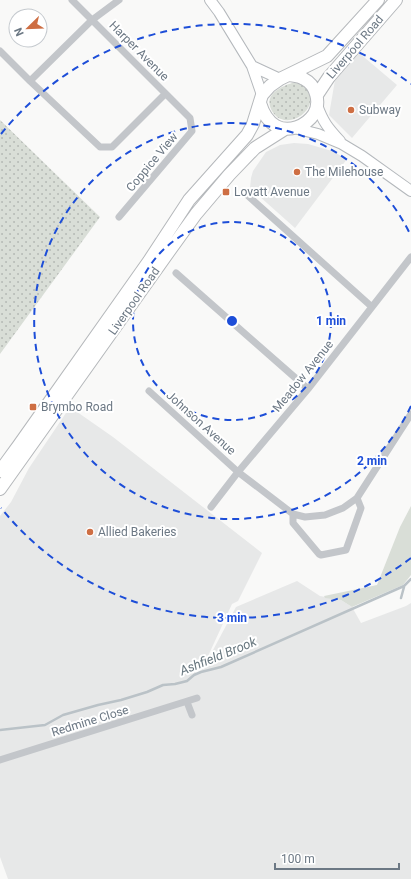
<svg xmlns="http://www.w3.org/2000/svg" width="411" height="879" viewBox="0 0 411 879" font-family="Roboto,sans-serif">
	<defs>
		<pattern id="grass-dots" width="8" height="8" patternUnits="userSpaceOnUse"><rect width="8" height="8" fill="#d9ded7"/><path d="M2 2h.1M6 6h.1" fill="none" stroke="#b4b9b4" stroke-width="1.8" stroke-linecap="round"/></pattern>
	</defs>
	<rect width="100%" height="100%" fill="#f9f9f8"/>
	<path fill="#e7e8e8" d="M 358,52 L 397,85 L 352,138 L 329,115 L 335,80 Z
		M 294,143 L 308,144 L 332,151 L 347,159 L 295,228 L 250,188 L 251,178 L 253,171 L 266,152 L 280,145 Z
		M 70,407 L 113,437 L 262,553 L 238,601 L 232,604 L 203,667 L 196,671 L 195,675 L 204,667 L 236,607 L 297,581 L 320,596 L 341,600 L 352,607 L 361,623 L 406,606 L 411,603 L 411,879 L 8,879 L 0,857 L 0,516 L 11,502 L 29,468 Z"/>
	<path fill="url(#grass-dots)" d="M 292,83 C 295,83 299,83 301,84 C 304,86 306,89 308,91 C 318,108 295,125 281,119 C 277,118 274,114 272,111 C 263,95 280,87 292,83 Z
		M 0,120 L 100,217 L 0,354 Z"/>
	<path fill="#d9ded7" d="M 411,506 L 411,575 L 403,585 L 352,607 L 341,600 L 325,598 L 324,596 L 377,585 L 400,527 Z"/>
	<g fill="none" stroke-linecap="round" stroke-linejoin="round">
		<path stroke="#bac2c7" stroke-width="2.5" d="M 401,598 L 404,587
			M 0,730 L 45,725 L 63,715 L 98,705 L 121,700 L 147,692 L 163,685 L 175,684 L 187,681 L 194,675 L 201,672 L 221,667 L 404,586 L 411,579"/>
		<defs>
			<path id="secondary" d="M 210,0 L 219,12 L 252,66 L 262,95
				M 252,66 L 280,79
				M 317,105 C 323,122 328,128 340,141
				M 294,128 L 318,134 L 342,144 L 362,156 L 411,191"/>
			<path id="trunk" d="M 317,95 L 329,77 L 396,0
				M 260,103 C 263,113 267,121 276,126 C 289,133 306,126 314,114 C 321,102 316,85 304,79 C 299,76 294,76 289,75
				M 0,471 L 19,445 L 149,261 L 189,200 L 247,135 L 253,124 L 262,95 L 270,86 L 280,79 L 327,56 L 378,0
				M 0,489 L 170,250 L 196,214 L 229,175 L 255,148 L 285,129"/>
		</defs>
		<use href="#secondary" stroke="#b4b8bc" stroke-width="12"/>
		<use href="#trunk" stroke="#b5b8bb" stroke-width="14"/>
		<path stroke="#c3c6ca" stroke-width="7" d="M 72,0 L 190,118 L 192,131 L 119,217
			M 0,51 L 30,81 L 100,147 L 112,147 L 165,94
			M 30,81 L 92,20 L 119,0
			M 246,194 L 372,307
			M 176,273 L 308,389
			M 149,391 L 238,472 L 293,514 L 305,517 L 325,515 L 343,508 L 357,498 L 411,414
			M 211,507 L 238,472 L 308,389 L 411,257
			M 293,514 L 293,523 L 319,554 L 321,555 L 346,550 L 361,508 L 357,498
			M 187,702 L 192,715
			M 0,760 L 197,698"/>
		<use href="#secondary" stroke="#fff" stroke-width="10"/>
		<use href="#trunk" stroke="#fff" stroke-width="12"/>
	</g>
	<g fill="none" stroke="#1d4ed8" stroke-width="2" stroke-dasharray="7 5">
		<circle cx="232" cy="321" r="99"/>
		<path d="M411 406A198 198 0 1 1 411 236"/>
		<path d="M411 558A297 297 0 0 1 1 508M1 134A297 297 0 0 1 411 84"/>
	</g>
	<g fill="#ce6e43" stroke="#fff" stroke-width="1.5">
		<circle cx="351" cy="110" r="4"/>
		<circle cx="297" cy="172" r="4"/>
		<rect x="222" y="188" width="8" height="8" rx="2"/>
		<rect x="29" y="403" width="8" height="8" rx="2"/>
		<circle cx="90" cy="532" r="4"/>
	</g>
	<g text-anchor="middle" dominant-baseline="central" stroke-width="4" stroke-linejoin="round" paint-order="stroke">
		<g font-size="12" fill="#6c7884" stroke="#fff">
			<text transform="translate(355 47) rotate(-49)">Liverpool Road</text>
			<text transform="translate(139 51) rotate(45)">Harper Avenue</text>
			<text transform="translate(152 162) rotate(-50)">Coppice View</text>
			<text transform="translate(134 301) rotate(-55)">Liverpool Road</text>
			<text transform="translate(303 376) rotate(-51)">Meadow Avenue</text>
			<text transform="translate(201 423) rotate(42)">Johnson Avenue</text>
			<text transform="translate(90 721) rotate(-17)">Redmine Close</text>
		</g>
		<g font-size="12" fill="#6c7884" stroke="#fff" text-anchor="start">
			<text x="359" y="110">Subway</text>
			<text x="305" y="172">The Milehouse</text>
			<text x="234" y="192">Lovatt Avenue</text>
			<text x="41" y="407">Brymbo Road</text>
			<text x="98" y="532">Allied Bakeries</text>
		</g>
		<g font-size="13" font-style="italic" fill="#68777f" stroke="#fff">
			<text transform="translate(218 656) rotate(-22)">Ashfield Brook</text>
		</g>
	</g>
	<circle cx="232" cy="321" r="6" fill="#1d4ed8" stroke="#fff" stroke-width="2"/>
	<g font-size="12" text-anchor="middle" font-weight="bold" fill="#1d4ed8" stroke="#fff" stroke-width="4" stroke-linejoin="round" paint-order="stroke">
		<text x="331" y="325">1 min</text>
		<text x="372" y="465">2 min</text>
		<text x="232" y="622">3 min</text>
	</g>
	<g transform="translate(28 28) rotate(247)"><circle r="19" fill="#ffffff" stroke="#c4c9ce"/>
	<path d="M0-3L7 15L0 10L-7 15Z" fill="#ce6e43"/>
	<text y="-6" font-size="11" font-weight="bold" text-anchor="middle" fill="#6c7884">N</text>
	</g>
	<path d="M275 863v6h124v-6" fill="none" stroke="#6c7884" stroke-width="2"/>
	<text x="281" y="863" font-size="12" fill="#6c7884" stroke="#ffffff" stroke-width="3" paint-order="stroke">100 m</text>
</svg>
